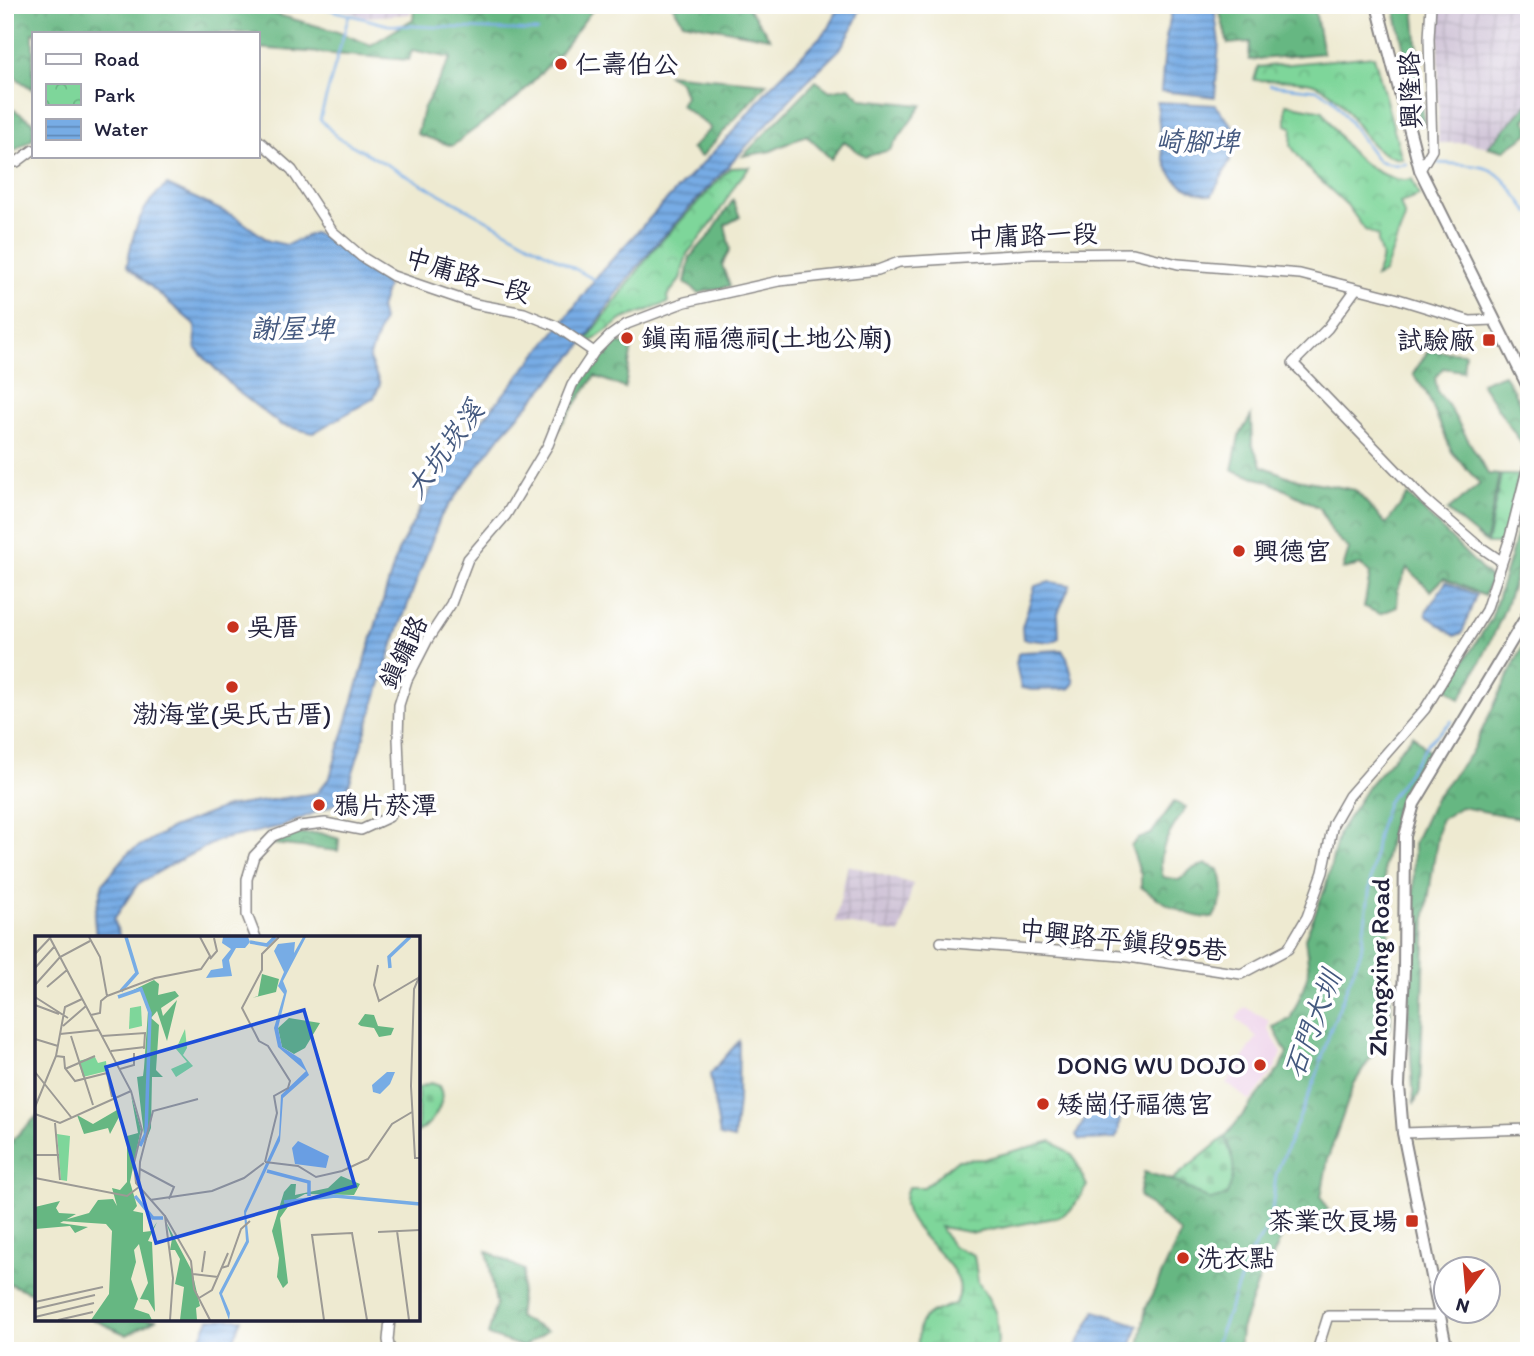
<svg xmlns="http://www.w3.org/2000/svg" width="1534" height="1356" viewBox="0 0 1534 1356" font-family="Itim,'LXGW WenKai TC',sans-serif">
	<defs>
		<pattern id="industrial-grid" width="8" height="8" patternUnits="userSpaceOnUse" patternTransform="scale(1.75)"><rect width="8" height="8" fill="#ccbfd4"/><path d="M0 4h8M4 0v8" fill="none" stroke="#afa4b7"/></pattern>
		<pattern id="forest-crowns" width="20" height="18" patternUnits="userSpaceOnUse" patternTransform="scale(1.75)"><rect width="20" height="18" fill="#66b782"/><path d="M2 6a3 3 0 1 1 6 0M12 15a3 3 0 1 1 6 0" fill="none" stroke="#54946c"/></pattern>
		<pattern id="wetland-marsh" width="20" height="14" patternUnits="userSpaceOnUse" patternTransform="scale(1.75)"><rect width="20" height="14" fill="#7ed69a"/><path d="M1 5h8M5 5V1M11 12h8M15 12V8" fill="none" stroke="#6db786"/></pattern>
		<pattern id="cemetery-stones" width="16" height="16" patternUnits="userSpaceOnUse" patternTransform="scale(1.75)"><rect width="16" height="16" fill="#7ed69a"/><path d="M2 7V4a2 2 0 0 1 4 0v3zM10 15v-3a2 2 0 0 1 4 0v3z" fill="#6db786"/></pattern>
		<pattern id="park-crowns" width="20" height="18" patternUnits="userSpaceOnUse" patternTransform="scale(1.75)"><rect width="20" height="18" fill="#7ed69a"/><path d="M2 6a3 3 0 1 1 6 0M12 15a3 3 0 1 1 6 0" fill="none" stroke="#6db786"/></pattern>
		<pattern id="water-rules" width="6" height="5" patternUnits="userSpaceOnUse" patternTransform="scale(1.75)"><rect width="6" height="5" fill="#77ace5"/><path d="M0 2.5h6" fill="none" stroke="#618cbb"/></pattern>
	</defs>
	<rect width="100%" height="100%" fill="#fff"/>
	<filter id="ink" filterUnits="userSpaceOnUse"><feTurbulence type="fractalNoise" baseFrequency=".0143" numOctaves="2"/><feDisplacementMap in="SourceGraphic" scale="14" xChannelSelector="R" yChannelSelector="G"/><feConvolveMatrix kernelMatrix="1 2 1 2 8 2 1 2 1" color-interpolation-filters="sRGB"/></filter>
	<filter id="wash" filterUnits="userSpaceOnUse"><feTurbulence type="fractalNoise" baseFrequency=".00686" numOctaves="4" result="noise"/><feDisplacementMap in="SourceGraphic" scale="28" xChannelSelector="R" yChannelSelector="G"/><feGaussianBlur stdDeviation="1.57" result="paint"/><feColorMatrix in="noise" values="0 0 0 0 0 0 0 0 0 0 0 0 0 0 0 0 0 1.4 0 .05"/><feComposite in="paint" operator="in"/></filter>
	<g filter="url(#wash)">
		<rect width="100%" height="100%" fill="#eeead1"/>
		<path fill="#edd1e9" d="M 1245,1007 L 1269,1021 L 1268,1029 L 1282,1052 L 1275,1069 L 1250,1101 L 1226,1083 L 1257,1037 L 1236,1018 Z"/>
		<path fill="url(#industrial-grid)" d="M 331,5 L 412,5 L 410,14 L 365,17 Z
			M 1439,5 L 1529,5 L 1529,102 L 1488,147 L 1469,143 L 1438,143 Z
			M 848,865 L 913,884 L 900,934 L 835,922 Z"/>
		<path fill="url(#forest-crowns)" stroke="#446c5e" stroke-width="2" d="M 5,5 L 243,5 L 335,31 L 371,45 L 413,19 L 414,8 L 482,18 L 500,5 L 596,5 L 559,54 L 517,98 L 452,146 L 417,134 L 423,109 L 451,58 L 412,50 L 409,60 L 257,48 L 257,33 L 33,33 L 33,90 L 5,70 Z
			M 672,5 L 746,5 L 770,38 L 683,22 Z
			M 1218,5 L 1314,5 L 1323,53 L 1249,60 L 1250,42 L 1228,44 Z
			M 1394,5 L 1414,5 L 1424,124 L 1421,125 Z
			M 666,74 L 767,83 L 701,157 L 691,149 L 711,128 L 680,105 L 685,96 L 680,82 Z
			M 816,81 L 830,91 L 849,87 L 862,99 L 922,105 L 890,150 L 865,157 L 844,141 L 831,159 L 806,135 L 771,151 L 743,156 Z
			M 1529,102 L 1529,116 L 1525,120 L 1529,126 L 1529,133 L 1503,151 L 1488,147 Z
			M 5,104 L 33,122 L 33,139 L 12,152 L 5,152 Z
			M 733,200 L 740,217 L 725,225 L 730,249 L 722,265 L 730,286 L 699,293 L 685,283 L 690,257 L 711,234 Z
			M 619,334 L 619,343 L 632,347 L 625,388 L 595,376 L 558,429 L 574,387 L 600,354 Z
			M 1428,351 L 1465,353 L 1463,371 L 1443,368 L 1435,378 L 1438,393 L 1448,405 L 1488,474 L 1499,475 L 1486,543 L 1447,511 L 1480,484 L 1452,452 L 1427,394 L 1413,374 Z
			M 1504,374 C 1517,398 1534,422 1525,449 L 1481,383 Z
			M 1251,416 L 1252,444 L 1262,466 L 1292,478 L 1355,490 L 1386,524 L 1408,495 L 1491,579 L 1484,596 L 1444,578 L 1431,591 L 1407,568 L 1398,589 L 1397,607 L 1380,614 L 1364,607 L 1370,574 L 1361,565 L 1343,569 L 1349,549 L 1333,534 L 1320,508 L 1272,483 L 1232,470 L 1239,436 Z
			M 1529,478 C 1529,562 1502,627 1460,699 L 1447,688 L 1491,619 L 1512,551 Z
			M 1529,633 L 1529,808 L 1525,819 L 1461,807 L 1440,820 L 1426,914 L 1420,1091 L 1414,1104 L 1408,1014 L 1413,960 L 1414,843 L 1435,798 L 1471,753 Z
			M 1413,735 L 1430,753 L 1395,809 L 1384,866 L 1390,944 L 1391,1026 L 1354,1084 L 1328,1158 L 1321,1197 L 1336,1225 L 1290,1217 L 1269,1266 L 1263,1269 L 1241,1329 L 1239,1351 L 1138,1351 L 1146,1308 L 1181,1233 L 1139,1196 L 1144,1172 L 1172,1180 L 1211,1200 L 1232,1155 L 1225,1137 L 1280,1068 L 1287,1053 L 1273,1027 L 1290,1019 L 1300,997 L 1309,971 L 1305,938 L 1325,889 L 1339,832 L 1369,785 Z
			M 1174,802 L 1186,807 C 1172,830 1155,849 1163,877 L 1179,880 L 1192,869 L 1206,864 L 1219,870 C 1226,889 1223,900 1213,918 C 1189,919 1160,901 1141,887 L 1141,875 L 1131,846 L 1138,839 L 1151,834 Z
			M 320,833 L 339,839 L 338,851 L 272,844 L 295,834 Z
			M 37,1116 L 37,1295 L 5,1282 L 5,1147 Z
			M 487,1251 L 524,1270 L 518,1317 L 547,1331 L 523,1347 L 488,1335 L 496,1304 Z
			M 92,1319 L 157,1319 L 127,1335 Z"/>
		<path fill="url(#wetland-marsh)" stroke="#507c6a" stroke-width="2" d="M 1052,1141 L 1074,1157 L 1087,1186 L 1072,1209 L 1059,1217 L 974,1233 L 940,1227 L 952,1246 L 974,1255 L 978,1282 L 990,1301 L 996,1314 L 998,1342 L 996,1351 L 918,1351 C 916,1312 926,1316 956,1303 C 979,1262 887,1232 908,1187 L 924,1187 L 957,1160 L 984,1159 Z"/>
		<path fill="url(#cemetery-stones)" stroke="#507c6a" stroke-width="2" d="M 430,1083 L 439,1086 C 448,1102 432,1124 418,1132 L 418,1088 Z
			M 1225,1137 C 1234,1162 1238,1171 1226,1196 L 1211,1200 L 1172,1180 Z"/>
		<path fill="url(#park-crowns)" stroke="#507c6a" stroke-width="2" d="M 1374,56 L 1402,159 C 1359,156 1354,96 1314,84 C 1298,79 1272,81 1254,80 L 1258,67 Z
			M 1286,104 L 1323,111 C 1339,137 1352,160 1380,173 C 1393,178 1399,182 1412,179 L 1419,196 L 1400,203 L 1405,218 L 1384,273 L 1375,277 C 1378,270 1383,262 1381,254 C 1379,247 1377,244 1378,236 L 1365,230 L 1347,205 L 1307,168 L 1291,146 L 1292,127 L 1286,125 Z
			M 750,167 L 737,182 L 713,222 L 687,254 L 680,280 L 667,296 L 668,303 L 623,319 L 589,343 L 586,341 L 654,249 L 730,168 Z
			M 1501,475 L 1517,475 L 1517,482 L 1504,539 L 1498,544 L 1487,544 Z"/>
		<path fill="url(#water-rules)" stroke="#4c6790" stroke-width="2" d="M 840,5 L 862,5 L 852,29 L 840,49 L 806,82 L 655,245 L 619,290 L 579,349 L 502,434 L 441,516 L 393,644 L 350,782 L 340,802 L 283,826 L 219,840 L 174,863 L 138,884 L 114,919 L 120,938 L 96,938 L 94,916 L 103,883 L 129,852 L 172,828 L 226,807 L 317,793 L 330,777 L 398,551 L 441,470 L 563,322 L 599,274 L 658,209 L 730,135 L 769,88 L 829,28 Z
			M 1173,5 L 1214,5 L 1219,43 L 1215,97 L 1161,91 L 1166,38 Z
			M 1157,102 L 1215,105 L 1234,128 L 1230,161 L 1212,195 C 1156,188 1162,146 1157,102 Z
			M 167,185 L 236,217 L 269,241 L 287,245 L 313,233 L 327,237 L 381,276 L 387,287 L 380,308 L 383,320 L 369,359 L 380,384 L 374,398 L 313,433 L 281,425 L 237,391 L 196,349 L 195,325 L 127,266 C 132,235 140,204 167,185 Z
			M 1050,582 L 1070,585 L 1058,613 L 1059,638 L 1051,642 L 1023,639 L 1022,627 L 1035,586 Z
			M 1446,582 L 1476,595 L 1462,633 L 1455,636 L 1427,616 L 1426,612 Z
			M 1062,650 L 1067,657 L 1074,683 L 1069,689 L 1032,690 L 1021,688 L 1016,664 L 1018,654 L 1022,652 Z
			M 739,1041 L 738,1102 L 734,1139 L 720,1136 L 710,1074 Z
			M 1094,1102 L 1121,1108 L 1118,1134 L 1115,1139 L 1079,1140 L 1076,1135 Z
			M 1095,1311 L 1138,1325 L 1130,1351 L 1074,1351 Z
			M 209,1319 L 242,1319 L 229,1351 L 195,1351 Z"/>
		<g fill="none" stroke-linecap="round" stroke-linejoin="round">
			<path stroke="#77ace5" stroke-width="2.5" d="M 313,5 L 388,25 L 538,31
				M 349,15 L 320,119 L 337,137 L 597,281
				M 1270,85 L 1318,90 L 1332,98 L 1378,161 L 1397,165 L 1406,164
				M 1438,163 C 1498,167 1494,164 1529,213
				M 1213,1351 L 1251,1252 L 1266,1230 L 1272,1211 L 1276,1174 L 1317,1075 L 1330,1031 L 1361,951 L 1377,836 L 1387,803 L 1428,743 L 1452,721"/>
		</g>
	</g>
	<g filter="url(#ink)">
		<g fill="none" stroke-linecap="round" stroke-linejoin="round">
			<defs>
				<path id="minor" d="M 257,139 L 292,170 L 332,231 L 362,257 L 393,276 L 475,304 L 524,313 L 556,326 L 594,352
					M 5,162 L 17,162 L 33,150
					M 1420,170 L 1432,150 L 1429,38 L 1431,5
					M 1356,289 L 1328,328 L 1293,363 L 1424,499 L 1476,544 L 1501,561
					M 256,938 L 247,915 L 247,879 L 254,856 L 273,836 L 299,826 L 325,823 L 361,830 L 389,817 L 397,805 L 400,790 L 398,738 L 399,705 L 407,680 L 428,639 L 451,604 L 468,559 L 506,515 L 548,445 L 572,385 L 594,352 L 610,336 L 627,324 L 685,302 L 779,281 L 878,270 L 899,262 L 1032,254 L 1133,253 L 1178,264 L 1300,274 L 1395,298 L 1470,321 L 1494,320
					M 941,942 L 1122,956 L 1241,974 L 1288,949 L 1307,917 L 1323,872 L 1333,824 L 1349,796 L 1425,709 L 1486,610 L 1509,541 L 1529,462
					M 1403,1133 L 1529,1129
					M 390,1319 L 388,1340 L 390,1351
					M 1317,1351 L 1328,1316 L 1440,1316"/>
				<path id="tertiary" d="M 1377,5 L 1420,170 L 1529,389
					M 1447,1351 L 1403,1133 L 1399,1086 L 1404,970 L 1405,836 L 1414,804 L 1529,612"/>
			</defs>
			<use href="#minor" stroke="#888686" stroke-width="12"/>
			<use href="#tertiary" stroke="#888686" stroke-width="14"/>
			<use href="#minor" stroke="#fff" stroke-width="9"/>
			<use href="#tertiary" stroke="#fff" stroke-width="10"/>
		</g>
	</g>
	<g fill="#c8321e" stroke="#fff" stroke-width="2.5">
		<circle cx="561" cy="64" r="7"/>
		<circle cx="627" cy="338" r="7"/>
		<rect x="1482" y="333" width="14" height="14" rx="3.5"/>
		<circle cx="1239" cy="551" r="7"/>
		<circle cx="233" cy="627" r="7"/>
		<circle cx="232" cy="687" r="7"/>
		<circle cx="319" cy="805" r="7"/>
		<circle cx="1260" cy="1065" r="7"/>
		<circle cx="1043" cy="1104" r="7"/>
		<rect x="1405" y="1214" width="14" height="14" rx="3.5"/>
		<circle cx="1183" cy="1258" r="7"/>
	</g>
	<g text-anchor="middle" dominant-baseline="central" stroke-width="7" stroke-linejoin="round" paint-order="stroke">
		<g font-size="26" fill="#22223b" stroke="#fff" text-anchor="start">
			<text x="575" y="64">仁壽伯公</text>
			<text x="641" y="338">鎮南福德祠(土地公廟)</text>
			<text x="1475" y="340" text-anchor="end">試驗廠</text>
			<text x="1253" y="551">興德宮</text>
			<text x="247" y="627">吳厝</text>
			<text x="232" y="714" text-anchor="middle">渤海堂(吳氏古厝)</text>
			<text x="333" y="805">鴉片菸潭</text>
			<text x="1246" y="1065" text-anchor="end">DONG WU DOJO</text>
			<text x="1057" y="1104">矮崗仔福德宮</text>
			<text x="1398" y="1221" text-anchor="end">茶業改良場</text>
			<text x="1197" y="1258">洗衣點</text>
		</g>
		<g font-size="26" fill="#22223b" stroke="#fff">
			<text transform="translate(1410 90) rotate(-92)">興隆路</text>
			<text transform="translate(1033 235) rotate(-2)">中庸路一段</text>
			<text transform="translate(468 275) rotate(17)">中庸路一段</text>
			<text transform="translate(403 652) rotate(-64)">鎮鏞路</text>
			<text transform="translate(1123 940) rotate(6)">中興路平鎮段95巷</text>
			<text transform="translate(1379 967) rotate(-89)">Zhongxing Road</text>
		</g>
		<g font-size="28" font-style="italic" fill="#44597f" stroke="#fff">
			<text x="1197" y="141">崎腳埤</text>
			<text x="292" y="328">謝屋埤</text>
			<text transform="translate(444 449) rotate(-54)">大坑崁溪</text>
			<text transform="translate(1312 1024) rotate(-69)">石門大圳</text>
		</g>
	</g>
	<g transform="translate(35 936)">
		<rect width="385" height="385" fill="#eeead1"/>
		<path d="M 106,70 L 107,90 L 94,93 L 95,72 Z" fill="#7ed69a"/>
		<path d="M 227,38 L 244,43 L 241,56 L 217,62 L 223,60 ZM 119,44 L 124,48 L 123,59 L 140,55 L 144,60 L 126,72 L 128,80 L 142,64 L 132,105 L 122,75 L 116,82 L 124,89 L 121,134 L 128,141 L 117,141 L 116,192 L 110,207 L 102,141 L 108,140 L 109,132 L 113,75 L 106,54 L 88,59 ZM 330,78 L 339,79 L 343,90 L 359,92 L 356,99 L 344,101 L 339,92 L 326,90 L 323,88 ZM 254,82 L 285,87 L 270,112 L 259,118 L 247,111 L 243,92 ZM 96,159 L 106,193 L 95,246 L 102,270 L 98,275 L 108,277 L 108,296 L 116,295 L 122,286 L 113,305 L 117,306 L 120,376 L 113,364 L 105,363 L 113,347 L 104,308 L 99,314 L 101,326 L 96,343 L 103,363 L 99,373 L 114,378 L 117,384 L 56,384 L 74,358 L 77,295 L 71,288 L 26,285 L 54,277 L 63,264 L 78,263 L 82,270 L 77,252 L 85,254 L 92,246 L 92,200 L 103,197 ZM 82,174 L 84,181 L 75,198 L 73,192 L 49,198 L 42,179 L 58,188 ZM 306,240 L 325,248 L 319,259 L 270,258 L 257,265 L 245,282 L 253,347 L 248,352 L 242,341 L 244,322 L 237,295 L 249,256 L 256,248 L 261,248 L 260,259 L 293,252 ZM 25,265 L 21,272 L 24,277 L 41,278 L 25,287 L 53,291 L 40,297 L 35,290 L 0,293 L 0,271 ZM 131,286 L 157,335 L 165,370 L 161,372 L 162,384 L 145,384 L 149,351 L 140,348 L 145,323 L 140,314 L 135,314 L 137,303 Z" fill="#66b782"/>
		<path d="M 150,93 L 152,112 L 148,119 L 158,130 L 141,141 L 136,133 L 152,126 L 141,113 Z" fill="#7ed69a"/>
		<path d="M 60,121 L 63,127 L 71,125 L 72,135 L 48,141 L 43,125 ZM 22,198 L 35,200 L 32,245 L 26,244 Z" fill="#7ed69a"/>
		<path d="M 188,1 L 213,1 L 215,6 L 210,12 L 201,12 L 194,24 L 197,40 L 171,42 L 176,34 L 188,32 L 187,24 L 196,13 L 187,7 ZM 268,1 L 271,1 L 248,45 L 252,55 L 243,92 L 247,111 L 266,123 L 274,139 L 248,162 L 245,205 L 211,277 L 214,306 L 187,358 L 195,377 L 194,384 L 184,357 L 211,305 L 209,275 L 244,199 L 246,159 L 271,135 L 243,111 L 239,92 L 249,58 L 243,50 L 249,36 L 239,15 L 243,8 L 260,6 L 259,17 ZM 352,136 L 360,136 L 355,148 L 345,158 L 338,156 L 337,149 ZM 263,205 L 294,220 L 291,232 L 260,228 L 257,212 Z" fill="#77ace5"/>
		<path fill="none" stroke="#77ace5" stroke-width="3.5" d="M 215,6 L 232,9 L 240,1M 355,32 L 354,21 L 375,1M 86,55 L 102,37 L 91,1M 83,61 L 106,53 L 115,77 L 111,197 L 105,210M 232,235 L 274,246 L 274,260M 100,260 L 118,282 L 128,282M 249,266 L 300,260 L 385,268"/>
		<path fill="none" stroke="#9c9a95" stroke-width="2" d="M 54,1 L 65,21 L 72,60 L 66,65 L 65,77 L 56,79M 15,2 L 96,155 L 107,194 L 99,227 L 101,247 L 130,280 L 156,325 L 159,353 L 175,384M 0,18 L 16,1M 175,23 L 182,15 L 179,2M 343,29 L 339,49 L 344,65 L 383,42M 0,32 L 19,11M 385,39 L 379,53 L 376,150 L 380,222 L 385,222M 0,49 L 25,21 L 55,5M 12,51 L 32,34M 72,60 L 120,42 L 166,33 L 175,20 L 165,1M 0,61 L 33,82M 0,69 L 24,78M 28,90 L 51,70M 25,98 L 64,94M 36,100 L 58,169M 67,100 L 110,97 L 109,113M 0,103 L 23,110M 76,115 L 110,111M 21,120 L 29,121 L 30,132 L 40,145 L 72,137 L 77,161M 30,133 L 60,120M 85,133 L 99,129 L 99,117M 0,136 L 36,181M 0,171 L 21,120 L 30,71 L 47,63M 0,178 L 25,187 L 96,155M 20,187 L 25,244M 0,219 L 24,219M 230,226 L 242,177 L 239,160 L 253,152 L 255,145 L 233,110 L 224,105 L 207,72 L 227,34 L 227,18 L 244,1M 230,226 L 263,230 L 281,241 L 307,235 L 333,223 L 357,188 L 377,176M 105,233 L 139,251 L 134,263M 0,242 L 92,260 L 104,251M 104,251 L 105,226 L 118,175 L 163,163M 115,264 L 177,255 L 209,242 L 229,227M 130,280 L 138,342 L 135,384M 362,295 L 374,384M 343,296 L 385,294M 186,332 L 193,330 L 206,293 L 215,285M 167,336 L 170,315M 158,338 L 183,341M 164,362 L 177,354 L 193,317M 0,366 L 68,351M 0,373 L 60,359M 0,381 L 59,367M 23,384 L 58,376M 289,384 L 277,299 L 317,297 L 332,384"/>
		<path fill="#1d4ed8" fill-opacity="0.15" stroke="#1d4ed8" stroke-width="3.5" d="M 269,74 L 320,250 L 121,307 L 71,131 Z"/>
		<rect width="385" height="385" fill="none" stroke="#22223b" stroke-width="3.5"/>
	</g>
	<rect width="1534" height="1356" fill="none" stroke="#fff" stroke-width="28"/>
	<rect x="32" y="32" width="228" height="126" fill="#ffffff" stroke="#a7a7b1" stroke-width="2"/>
	<rect x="46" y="54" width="35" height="10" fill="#ffffff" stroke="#a7a7b1" stroke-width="2"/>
	<text x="94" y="66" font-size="21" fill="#22223b">Road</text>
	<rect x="46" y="84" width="35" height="21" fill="url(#park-crowns)" stroke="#a7a7b1" stroke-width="2"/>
	<text x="94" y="102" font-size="21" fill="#22223b">Park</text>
	<rect x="46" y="119" width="35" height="21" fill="url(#water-rules)" stroke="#a7a7b1" stroke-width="2"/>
	<text x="94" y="136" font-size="21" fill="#22223b">Water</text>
	<g transform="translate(1467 1290) rotate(196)"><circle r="33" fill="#ffffff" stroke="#a7a7b1" stroke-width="2"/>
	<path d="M0-5L12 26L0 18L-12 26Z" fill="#c8321e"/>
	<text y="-10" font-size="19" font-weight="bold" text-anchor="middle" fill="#22223b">N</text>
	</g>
</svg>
